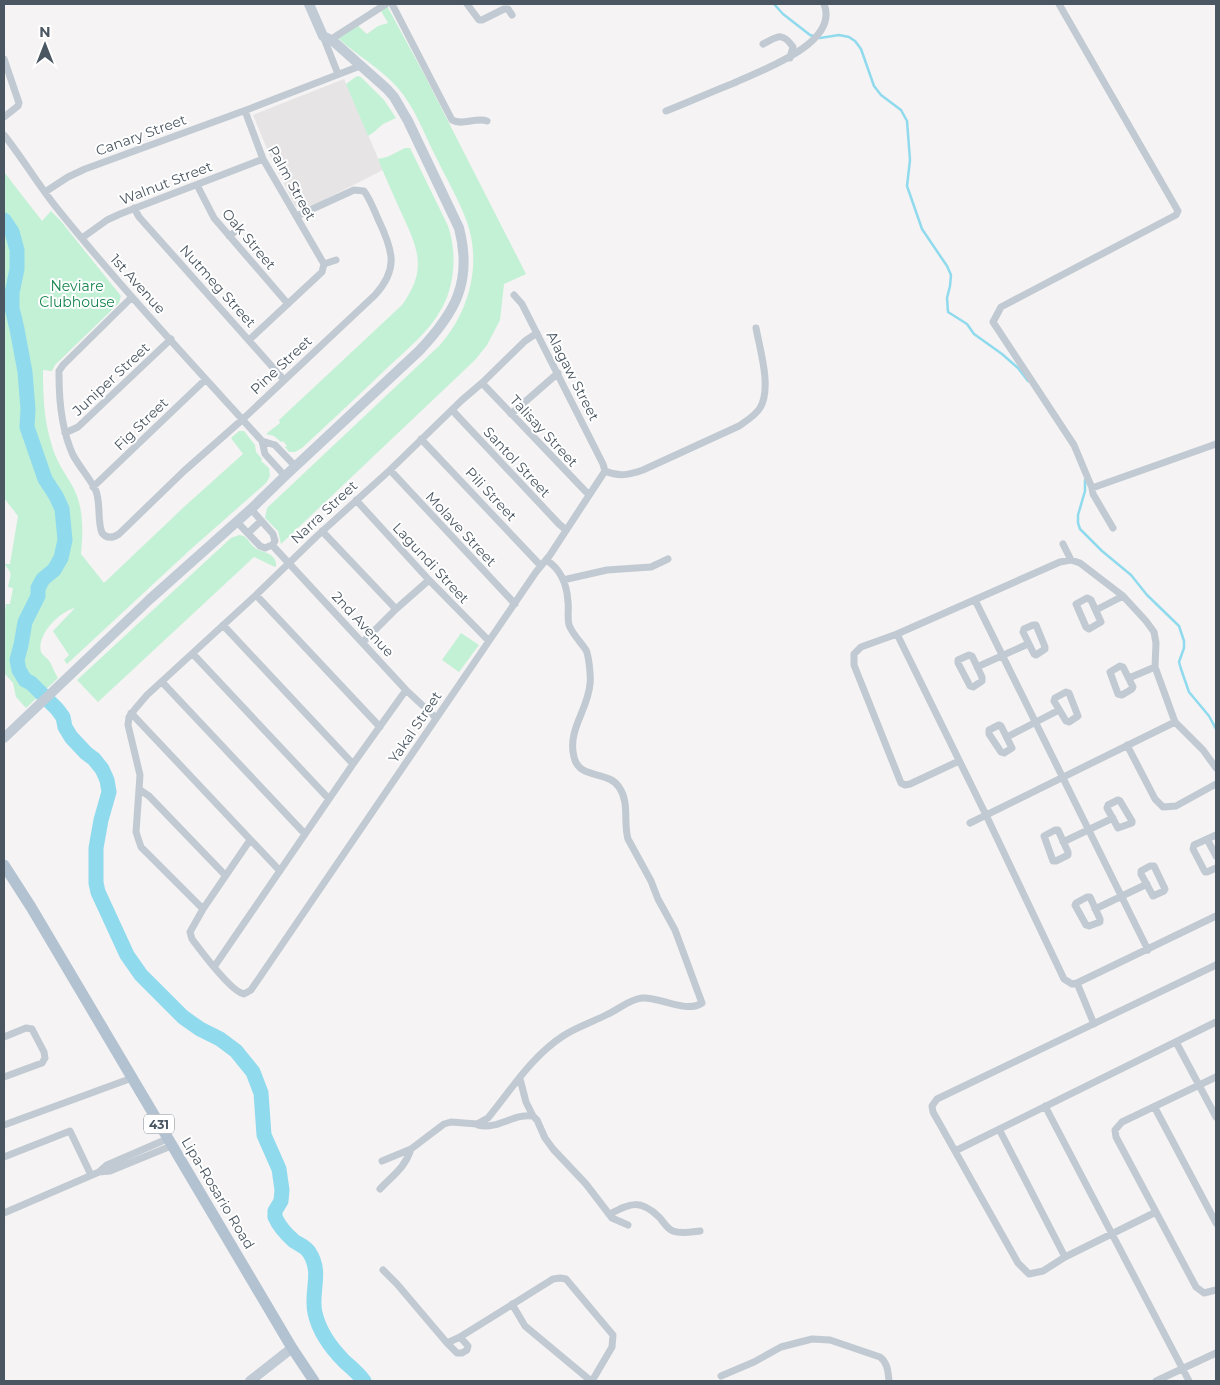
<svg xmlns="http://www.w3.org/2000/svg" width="1220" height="1385" viewBox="0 0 1220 1385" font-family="Montserrat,sans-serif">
	<rect width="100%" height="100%" fill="#f5f3f3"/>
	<path fill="#e6e4e5" d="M 344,79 L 383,170 L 318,203 L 300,209 L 295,206 L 268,151 L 253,115 Z"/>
	<path fill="#c3f1d5" d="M 387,6 L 425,76 L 526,274 L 504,284 L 500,320 L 487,345 L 475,360 L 281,544 L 278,531 L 265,518 L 267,508 L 440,345 C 469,312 482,265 467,222 C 459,200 446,178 436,157 C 424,134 415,107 397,87 C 380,68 358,56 339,39 L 339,36 L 357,25 L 367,34 L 378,26 L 388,23 L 381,11 Z
		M 357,76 L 361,77 L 384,100 L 396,118 L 383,124 L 374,132 L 368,136 L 346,84 Z
		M 405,148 L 410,148 L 411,150 L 448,226 C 457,252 455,284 442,308 C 429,332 405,351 385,370 C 358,396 330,422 302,448 L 295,452 L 289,452 L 285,447 L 287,446 L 283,441 L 281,442 L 274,436 L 266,434 L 280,423 L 279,420 L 402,305 C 428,269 418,249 401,212 C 393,194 385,177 378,159 L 387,157 Z
		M 4,172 L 42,221 L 51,211 L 60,220 L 121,296 L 119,303 L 55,365 L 52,371 L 43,370 C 43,396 44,421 52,446 C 56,461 65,473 73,487 C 84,508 83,531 81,554 L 104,583 L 185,506 L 243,454 L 231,438 L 239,431 L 244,431 L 255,445 L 256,452 L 262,459 L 261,461 L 269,468 L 270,476 L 266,483 L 191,549 L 67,664 L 64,660 L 69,655 L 53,631 L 75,608 C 60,611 36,635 41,652 C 43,656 49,659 51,664 C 53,669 55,673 58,678 L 26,708 L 16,697 L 13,683 L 5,674 L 4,675 L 4,617 L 6,604 L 10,604 L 13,588 L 8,587 C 11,573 13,574 4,564 L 10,564 L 18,516 L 4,498 Z
		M 239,535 C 248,536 248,542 254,547 C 261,553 277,552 276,566 L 275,567 L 254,557 L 98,702 L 77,680 L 231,538 Z
		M 461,633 L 479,645 L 459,672 L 442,660 Z"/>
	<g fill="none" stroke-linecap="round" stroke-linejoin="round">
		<path stroke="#90daee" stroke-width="2.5" d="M 774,4 L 783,14 L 810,35 L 820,38 L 839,35 L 849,37 L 855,41 L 861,49 L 874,86 L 881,95 L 901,110 L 907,121 L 910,160 L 907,186 L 922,229 L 947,266 L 951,275 L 950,286 L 947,298 L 948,312 L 967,324 L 974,334 L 1002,354 L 1018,368 L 1028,381
			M 1085,480 L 1085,491 L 1078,515 L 1078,523 L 1080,529 L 1102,551 L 1131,575 L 1147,595 L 1179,626 L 1184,641 L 1184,648 L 1179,662 L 1181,669 L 1189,692 L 1209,716 L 1216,729"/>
		<path stroke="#90daee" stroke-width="15" d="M 4,220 L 12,232 L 17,250 L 17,269 L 12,293 L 12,308 L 17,329 L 25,372 L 28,409 L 27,427 L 45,479 L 56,496 L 62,509 L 65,540 L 61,558 L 54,570 L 43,579 L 38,588 L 38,596 L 25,622 L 21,645 L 17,660 L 19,670 L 25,680 L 31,683 L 57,709 L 63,717 L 65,727 L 71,737 L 86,753 L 94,759 L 102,769 L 107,780 L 109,792 L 101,820 L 96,848 L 96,883 L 98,892 L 127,955 L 141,975 L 183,1017 L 200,1029 L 220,1039 L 236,1051 L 253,1072 L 261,1093 L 264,1135 L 279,1169 L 282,1190 L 281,1201 L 275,1211 L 275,1217 C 279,1226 286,1234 294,1241 C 300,1245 305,1246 309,1252 C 323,1273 310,1292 315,1313 C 319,1331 332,1349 345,1362 C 352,1368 359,1374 364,1381"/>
		<path stroke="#c1cad2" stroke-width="7" d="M 392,4 L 452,120 C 462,126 476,117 487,121
			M 467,4 L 479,20 L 482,20 L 504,9 L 508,9 L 512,15
			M 1059,4 L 1178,211 L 1176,215 L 1001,307 L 993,322 L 1074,445 L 1092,488 L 1216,444
			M 323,36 L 338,74
			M 330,40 L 386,4
			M 763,44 C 777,37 782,31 793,47 L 790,58
			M 4,59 L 19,103 L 18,106 L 4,117
			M 245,111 L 263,159 L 324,264
			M 666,111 C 689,102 711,92 734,83 C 759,71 840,44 824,4
			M 4,135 C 24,160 40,188 60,212 C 124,291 194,366 262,441
			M 197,185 L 214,218 L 288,304
			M 45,192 L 68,177 L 85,169 L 249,109 L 360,66
			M 134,208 L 139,217 L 284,380
			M 229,236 L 239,229
			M 82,238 L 107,220 L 120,214 L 263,159
			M 324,264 L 336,260
			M 514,295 L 522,304 L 603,464 L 605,471
			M 132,297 L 63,365 L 59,371 L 59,375 C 59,402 62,431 73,455 C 80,468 90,478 96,491 C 101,505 97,520 102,533 C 107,539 113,538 119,534 L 184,471 L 243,419 L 375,295 C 399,269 393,250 378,219 C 374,210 370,199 364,191 L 354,190 L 297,216
			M 249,340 L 322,272 L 324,264
			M 482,383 L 589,495
			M 452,410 L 559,524 L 566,530
			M 511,414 L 558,373
			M 65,433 L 78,427 L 171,339
			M 421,439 L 541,566
			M 262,441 L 265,454 L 285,476
			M 262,441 L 275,445 L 295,466
			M 390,470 L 515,604
			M 605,471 C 619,477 629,475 643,470 L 739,426 C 746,421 755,416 760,408 C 772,388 760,350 756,328
			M 93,487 L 205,380
			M 1092,488 L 1093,494 L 1113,528
			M 356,500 L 429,580 L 489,641
			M 237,522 L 260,546 L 265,548 L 272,545 L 275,541 L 273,534 L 251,509
			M 322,531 L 396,609
			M 248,533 L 261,521
			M 1063,544 L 1071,560
			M 272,545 L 406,690 L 436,718
			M 563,580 L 607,570 L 651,567 L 668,559
			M 256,595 L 380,727
			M 1087,598 L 1091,600 L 1101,622 L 1089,629 L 1086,627 L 1076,604 Z
			M 975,600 L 1148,950
			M 1096,610 L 1123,596
			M 223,625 L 353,764
			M 1033,625 L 1036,625 L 1045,647 L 1045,649 L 1036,655 L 1034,654 L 1023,632 L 1024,629 Z
			M 897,634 L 986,815 L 1064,979 L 1072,984 L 1077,983 L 1216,916
			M 363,642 L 396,609 L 429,580
			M 193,654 L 329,799
			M 969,655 L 972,656 L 982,677 L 982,681 L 973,687 L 970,686 L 958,663 L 958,660 Z
			M 1120,666 L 1123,667 L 1133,687 L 1132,689 L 1122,695 L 1118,694 L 1110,672 Z
			M 977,667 L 1028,644
			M 1129,678 L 1155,667
			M 162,682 L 305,834
			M 1066,692 L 1069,693 L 1078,716 L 1069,722 L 1066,721 L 1054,701 L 1055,698 Z
			M 131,713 L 280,871
			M 999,725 L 1001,726 L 1012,748 L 1004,753 L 1001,752 L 989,734 L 989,730 Z
			M 1007,737 L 1059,710
			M 1127,745 L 1155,799 L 1163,807 L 1176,806 L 1216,784
			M 959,761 L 910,784 L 905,785 L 901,783 L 854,665 L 854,654 L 861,647 L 897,634 L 1060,562 L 1071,560 L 1080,563 L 1123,596 L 1146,621 L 1154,632 L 1156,643 L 1155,667 L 1175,722 L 1203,750 L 1216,768
			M 140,790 L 149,796 L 225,875
			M 1118,800 L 1120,801 L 1132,821 L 1132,823 L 1118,828 L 1107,808 L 1108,805 Z
			M 970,823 L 1175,722
			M 1055,830 L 1058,830 L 1068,852 L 1068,855 L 1056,861 L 1053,861 L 1044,836 Z
			M 1216,835 L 1194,845 L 1193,849 L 1205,872 L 1207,872 L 1216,868
			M 1207,839 L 1216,856
			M 250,840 L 203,909 L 190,932 L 192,939 C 201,951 231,992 244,994 L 251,990 L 536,572 L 550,555 L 605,471
			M 1063,842 L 1113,818
			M 1150,866 L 1154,866 L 1165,889 L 1164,891 L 1153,896 L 1141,874 L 1141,871 Z
			M 1087,897 L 1090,897 L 1100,919 L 1100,922 L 1089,926 L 1086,925 L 1075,905 L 1076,903 Z
			M 203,909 L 141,847 L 136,832 L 140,775 L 128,725 L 129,717 L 135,709 L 147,695 L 256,595 L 316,537 L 390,470 L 462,400 L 482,383 L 525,341 L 537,333
			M 1095,909 L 1147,884
			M 214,967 L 353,764 L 406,690
			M 1077,983 L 1094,1024
			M 4,1037 L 26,1028 L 32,1029 L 44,1052 L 45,1058 L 42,1063 L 4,1077
			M 1176,1042 L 1216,1117
			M 1216,1077 L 1122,1122 L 1115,1130 L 1116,1137 L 1196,1287 L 1204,1293 L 1216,1290
			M 520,1079 L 526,1102 L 533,1116
			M 1045,1106 L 1189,1381
			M 1155,1108 L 1216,1223
			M 4,1125 L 132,1078
			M 478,1125 C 498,1130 514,1113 533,1116 L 537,1120 L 545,1138 L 553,1149 L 586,1184 L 612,1218 L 628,1225
			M 999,1129 L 1065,1257
			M 955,1151 L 1216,1022
			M 4,1157 L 70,1131 L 91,1175
			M 382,1161 L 411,1149 L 444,1124 L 451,1122 L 477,1124 L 488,1118 C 511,1090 532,1056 563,1036 C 576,1027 593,1022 608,1014 C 619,1009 630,999 642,998 C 658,996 686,1014 702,1003 L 675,930 L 658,899 L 651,881 L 628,839 C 623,822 630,803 619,787 C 608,770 579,780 574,757 C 567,730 588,710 590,684 C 591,678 589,656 586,650 C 580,641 573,635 569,625 C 567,617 569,610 568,602 C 567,585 561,569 546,560
			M 99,1172 L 110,1171 L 171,1146
			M 380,1189 C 393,1175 405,1168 411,1149
			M 1156,1212 L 1065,1257 L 1043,1271 L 1029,1274 L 1018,1263 L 933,1112 L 932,1106 L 937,1099 L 1216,965
			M 4,1213 L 99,1172 L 107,1165 L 167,1139
			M 610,1214 C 631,1203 640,1199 659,1217 C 664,1222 666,1228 673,1231 C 681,1234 691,1232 700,1231
			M 383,1270 L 397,1284 L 447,1343 L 460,1337 L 553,1279 L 560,1278 L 566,1279 L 613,1335 L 612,1347 L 592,1381
			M 512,1304 L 525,1326 L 591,1381
			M 447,1343 L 457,1353 L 462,1353 L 467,1350 L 468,1346 L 460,1337
			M 721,1376 L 754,1362 L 781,1347 L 812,1339 L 830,1340 L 880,1357 C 888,1363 888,1372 889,1381
			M 1156,1381 L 1216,1353"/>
		<path stroke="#c1cbd6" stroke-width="10" d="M 4,738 L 150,599 L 251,509 L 285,476 L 419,351 C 455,313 473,282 459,228 L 408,121 L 394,97 L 387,89 L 333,41 L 323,36 L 309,4
			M 250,1381 L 292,1348"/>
		<path stroke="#b3c2d1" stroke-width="11" d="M 4,865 L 31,907 L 292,1348 L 314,1381"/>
	</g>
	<g text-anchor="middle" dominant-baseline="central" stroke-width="4" stroke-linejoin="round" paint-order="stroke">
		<rect fill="#fff" stroke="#808990" stroke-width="1" x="144" y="1114.5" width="30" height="19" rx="4"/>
		<g font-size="12" font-weight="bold" fill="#4a5661">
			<text x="159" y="1124">431</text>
		</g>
		<g font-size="14" fill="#4a5661" stroke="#fff">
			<text transform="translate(141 135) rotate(-20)">Canary Street</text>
			<text transform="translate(166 183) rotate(-21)">Walnut Street</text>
			<text transform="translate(292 183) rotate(61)">Palm Street</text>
			<text transform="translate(249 239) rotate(50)">Oak Street</text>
			<text transform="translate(138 284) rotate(48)">1st Avenue</text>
			<text transform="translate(218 286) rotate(48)">Nutmeg Street</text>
			<text transform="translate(281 365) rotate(-43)">Pine Street</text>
			<text transform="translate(573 376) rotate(63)">Alagaw Street</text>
			<text transform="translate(111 379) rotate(-43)">Juniper Street</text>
			<text transform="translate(141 424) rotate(-44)">Fig Street</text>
			<text transform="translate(544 431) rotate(47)">Talisay Street</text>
			<text transform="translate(517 462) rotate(47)">Santol Street</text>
			<text transform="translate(491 494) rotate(47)">Pili Street</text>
			<text transform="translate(324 512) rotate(-43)">Narra Street</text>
			<text transform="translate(461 529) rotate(47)">Molave Street</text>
			<text transform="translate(431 563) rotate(47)">Lagundi Street</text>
			<text transform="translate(363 624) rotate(47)">2nd Avenue</text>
			<text transform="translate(415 727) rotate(-56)">Yakal Street</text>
			<text transform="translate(218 1193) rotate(59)">Lipa-Rosario Road</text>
		</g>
		<g font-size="14" fill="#17864f" stroke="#fff">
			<text x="77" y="286">Neviare<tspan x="77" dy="16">Clubhouse</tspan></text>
		</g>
	</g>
	<rect width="1220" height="1385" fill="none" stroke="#4a5661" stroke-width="10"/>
	<g transform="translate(45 45)" stroke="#ffffff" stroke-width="4" paint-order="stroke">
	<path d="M0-4L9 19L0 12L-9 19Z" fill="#4a5661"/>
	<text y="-8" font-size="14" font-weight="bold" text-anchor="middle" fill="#4a5661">N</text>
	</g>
</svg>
